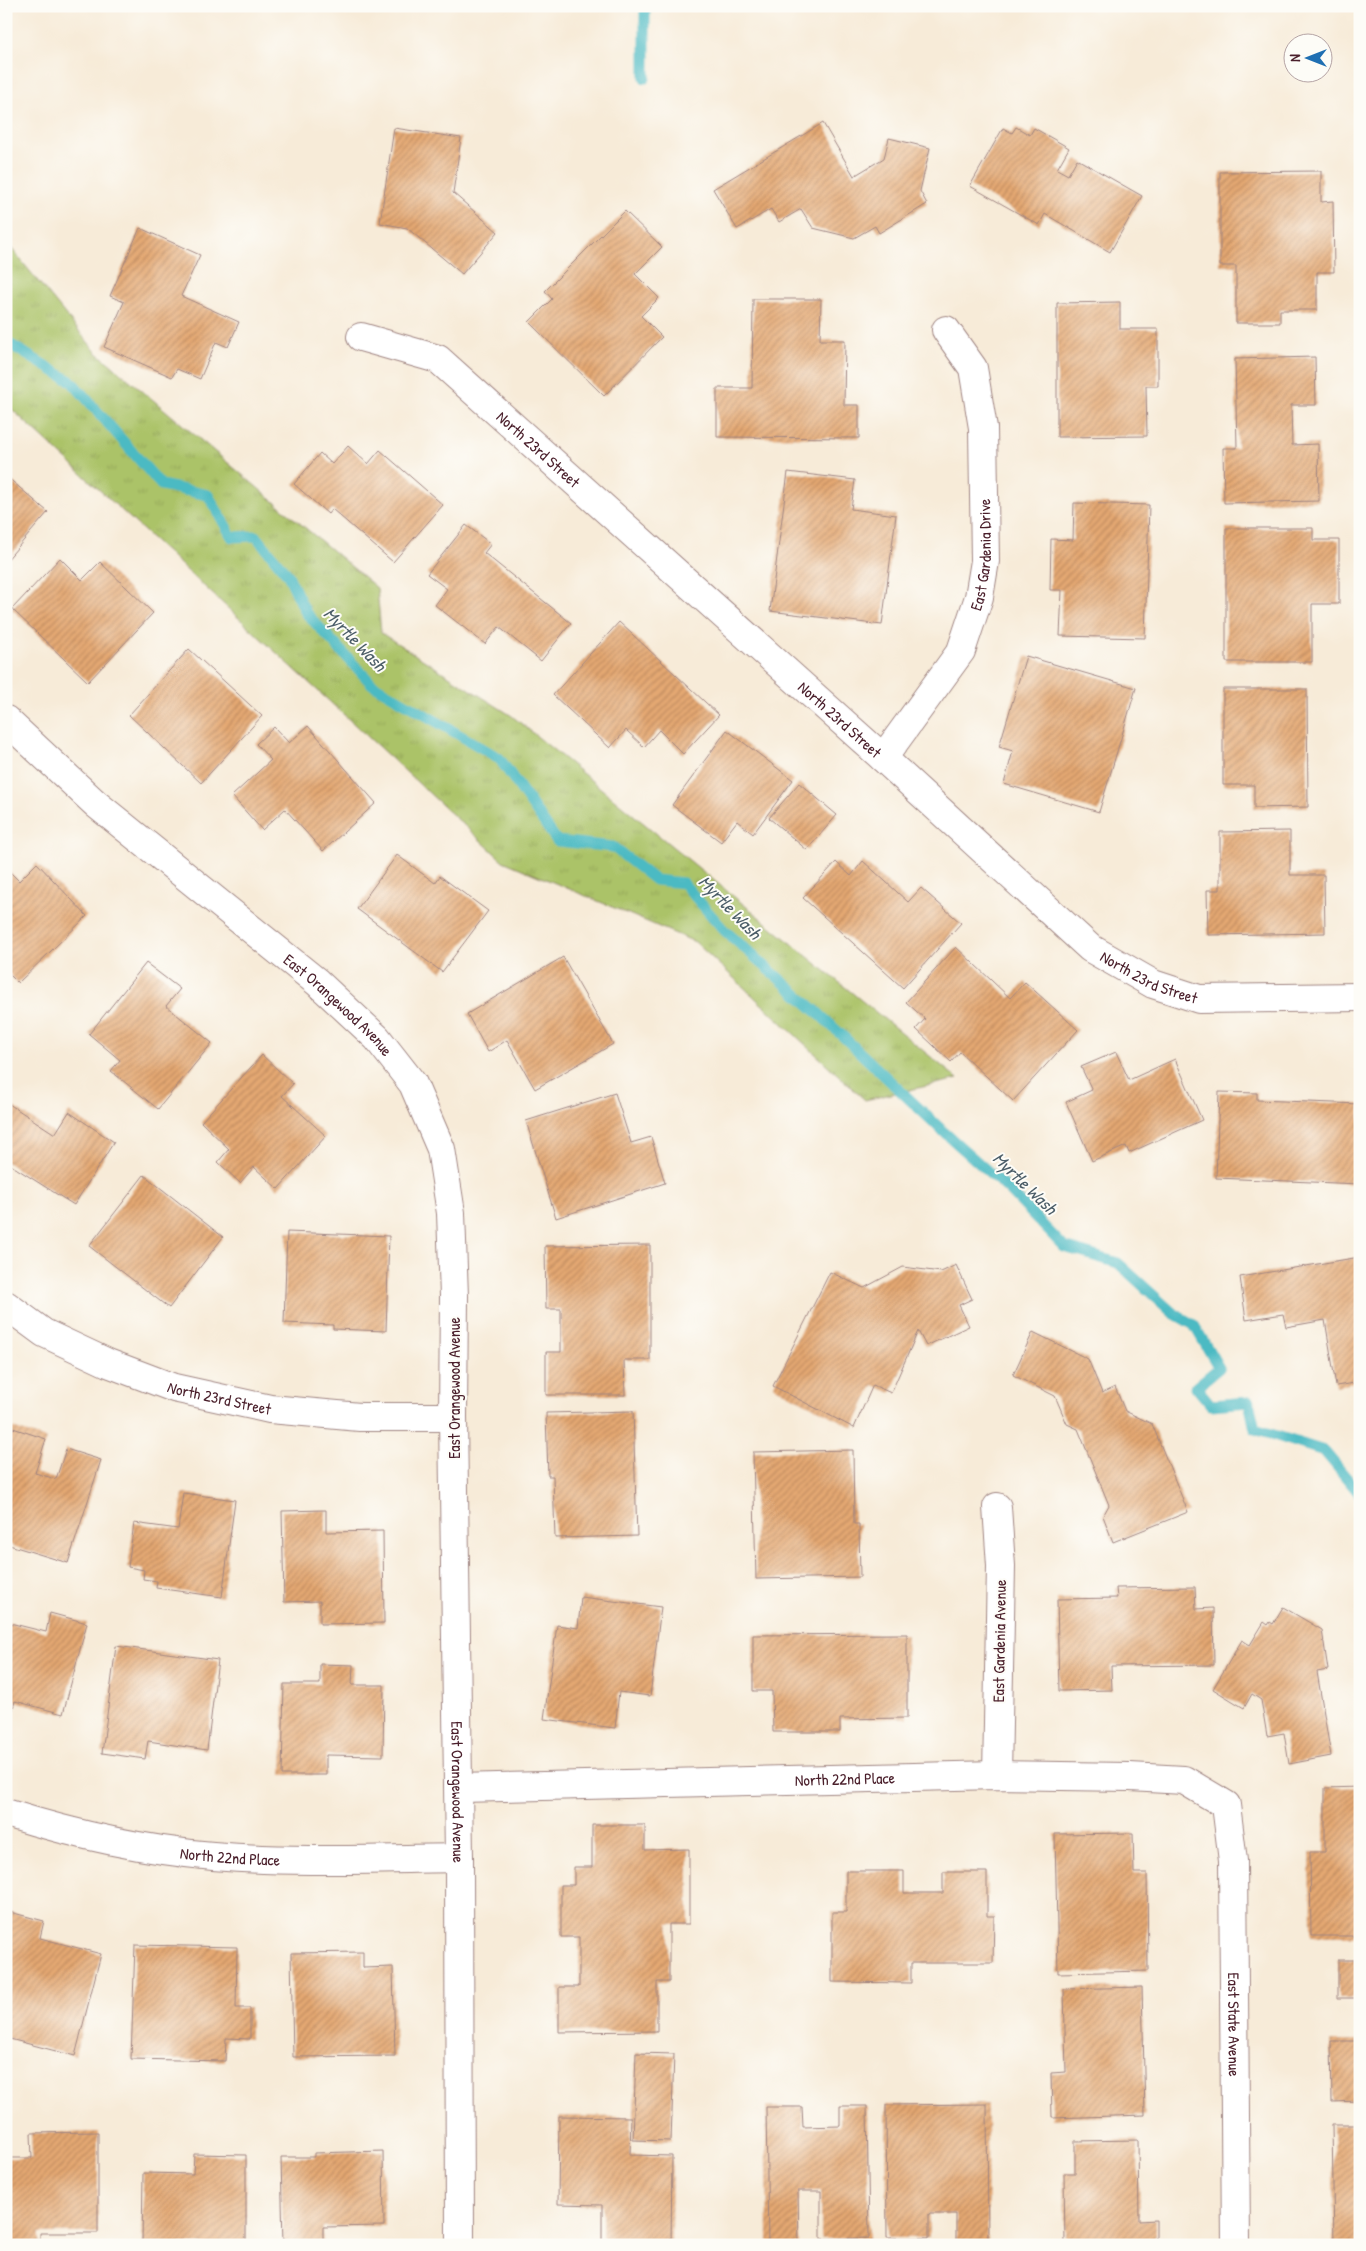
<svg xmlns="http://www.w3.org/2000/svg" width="1366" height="2251" viewBox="0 0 1366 2251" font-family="'Patrick Hand',sans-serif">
	<defs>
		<pattern id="grass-tufts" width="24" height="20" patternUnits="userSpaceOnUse" patternTransform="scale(1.25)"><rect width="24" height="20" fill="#abc368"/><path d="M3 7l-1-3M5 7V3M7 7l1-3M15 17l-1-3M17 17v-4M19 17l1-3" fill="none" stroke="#95a75a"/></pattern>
		<pattern id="building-hatch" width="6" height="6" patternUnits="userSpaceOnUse" patternTransform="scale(1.25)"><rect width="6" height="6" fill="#e4a872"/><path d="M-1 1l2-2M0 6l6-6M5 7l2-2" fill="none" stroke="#bb885e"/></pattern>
	</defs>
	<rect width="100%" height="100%" fill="#fdfcf7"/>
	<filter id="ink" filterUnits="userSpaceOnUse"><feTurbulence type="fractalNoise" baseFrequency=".02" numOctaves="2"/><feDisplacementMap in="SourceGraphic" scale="10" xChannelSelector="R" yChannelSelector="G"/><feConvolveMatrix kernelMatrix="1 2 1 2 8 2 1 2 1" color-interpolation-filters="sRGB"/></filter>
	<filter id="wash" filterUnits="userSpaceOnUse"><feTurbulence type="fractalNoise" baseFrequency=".0096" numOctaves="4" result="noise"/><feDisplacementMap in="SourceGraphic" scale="20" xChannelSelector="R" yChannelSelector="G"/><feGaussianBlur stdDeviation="1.12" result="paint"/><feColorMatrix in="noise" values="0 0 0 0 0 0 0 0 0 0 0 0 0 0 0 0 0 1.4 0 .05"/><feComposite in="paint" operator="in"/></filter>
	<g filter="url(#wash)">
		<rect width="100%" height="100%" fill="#f7ebd8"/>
		<path fill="url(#grass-tufts)" stroke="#7a714a" d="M 6,242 L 96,352 L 377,588 L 381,633 L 512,716 L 958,1079 L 865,1100 L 695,942 L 503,861 L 6,404 Z"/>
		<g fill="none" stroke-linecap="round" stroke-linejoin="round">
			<path stroke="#4cbac3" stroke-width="11" d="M 645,6 L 645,78
				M 6,342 L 72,382 L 161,485 L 208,495 L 232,537 L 256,536 L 288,575 L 306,613 L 372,684 L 499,758 L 557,841 L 613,847 L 655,880 L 683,883 L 724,930 L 816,1011 L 944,1132 L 1009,1190 L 1064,1247 L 1118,1263 L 1173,1313 L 1194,1325 L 1219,1368 L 1196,1387 L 1211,1405 L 1249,1402 L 1255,1429 L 1324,1451 L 1360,1494"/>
		</g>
		<g id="blocks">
			<path fill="url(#building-hatch)" d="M 823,123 L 854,176 L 884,158 L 889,138 L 930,148 L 920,191 L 927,204 L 879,233 L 875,226 L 854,238 L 813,228 L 801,209 L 779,222 L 771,209 L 737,229 L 713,189 Z
				M 1016,127 L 1030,135 L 1034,128 L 1069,148 L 1057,169 L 1068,175 L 1077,159 L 1142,196 L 1110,252 L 1045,214 L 1039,225 L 970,186 L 1003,128 L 1012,133 Z
				M 394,128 L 461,138 L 453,193 L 498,232 L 462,274 L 407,228 L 380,223 Z
				M 1321,171 L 1321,202 L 1333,201 L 1334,272 L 1317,272 L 1317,310 L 1280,310 L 1280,323 L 1236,323 L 1236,266 L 1220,266 L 1220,172 Z
				M 625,211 L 662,247 L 635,274 L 659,298 L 641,316 L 662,337 L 604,396 L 529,322 L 552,299 L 545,291 Z
				M 140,228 L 200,255 L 181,296 L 239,322 L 228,347 L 216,342 L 200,379 L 177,369 L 172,377 L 104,347 L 124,302 L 110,296 Z
				M 753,299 L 821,299 L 820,340 L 845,340 L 844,405 L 859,405 L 859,438 L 717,437 L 717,388 L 752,388 Z
				M 1120,302 L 1120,329 L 1158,329 L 1158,386 L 1146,386 L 1147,436 L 1057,437 L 1057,303 Z
				M 1315,357 L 1316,405 L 1291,405 L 1292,445 L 1318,444 L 1319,501 L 1224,503 L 1223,448 L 1237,448 L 1235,359 Z
				M 348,446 L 368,464 L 380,450 L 443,505 L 393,562 L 332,509 L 328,514 L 294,484 L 320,453 L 332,464 Z
				M 788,472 L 855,480 L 851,509 L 896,515 L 882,625 L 770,611 Z
				M 6,476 L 48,512 L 6,561 Z
				M 1074,503 L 1149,505 L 1145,638 L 1060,636 L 1062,590 L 1050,590 L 1051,539 L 1073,540 Z
				M 466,525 L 491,544 L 484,553 L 571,623 L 541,661 L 499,627 L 485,644 L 435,605 L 447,589 L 427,574 Z
				M 1226,528 L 1313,528 L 1313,540 L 1339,540 L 1339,604 L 1312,604 L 1312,662 L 1226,662 Z
				M 60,558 L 82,580 L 100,562 L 153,613 L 88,682 L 12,609 Z
				M 619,622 L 719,715 L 683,754 L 659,730 L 644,747 L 626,730 L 610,748 L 553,695 Z
				M 189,649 L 262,716 L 201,783 L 129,715 Z
				M 1026,656 L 1136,688 L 1099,812 L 1004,784 L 1013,751 L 999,747 Z
				M 1223,689 L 1307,689 L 1308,807 L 1254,808 L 1254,785 L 1223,785 Z
				M 308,726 L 376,803 L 323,851 L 285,809 L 262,830 L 232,796 L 271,760 L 256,744 L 274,727 L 289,743 Z
				M 727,730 L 793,780 L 753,834 L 737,821 L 721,842 L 672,805 Z
				M 799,783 L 837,815 L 807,850 L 769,818 Z
				M 1290,831 L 1290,875 L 1324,875 L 1325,933 L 1208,935 L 1207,890 L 1220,890 L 1220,832 Z
				M 397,855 L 435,883 L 440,876 L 488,911 L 442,972 L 357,909 Z
				M 863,861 L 908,902 L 921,888 L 961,923 L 903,988 L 803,898 L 836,862 L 851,876 Z
				M 37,863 L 87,916 L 18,983 L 6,971 L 6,868 L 19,881 Z
				M 956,947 L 1010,998 L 1025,982 L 1078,1030 L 1013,1101 L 960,1052 L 951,1062 L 916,1029 L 925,1019 L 906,1002 Z
				M 563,957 L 613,1044 L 535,1089 L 507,1040 L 488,1052 L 467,1014 Z
				M 146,963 L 180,989 L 166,1006 L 212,1043 L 158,1109 L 111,1071 L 120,1060 L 89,1034 Z
				M 1116,1052 L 1129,1080 L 1175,1059 L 1202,1120 L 1129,1153 L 1126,1146 L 1092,1161 L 1066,1102 L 1092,1090 L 1081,1067 Z
				M 262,1055 L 293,1084 L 282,1096 L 326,1136 L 278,1189 L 254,1167 L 240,1183 L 218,1162 L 229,1149 L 201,1122 Z
				M 1219,1092 L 1257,1093 L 1257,1100 L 1360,1104 L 1360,1184 L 1216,1178 Z
				M 615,1093 L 631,1143 L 651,1137 L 665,1183 L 556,1218 L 526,1121 Z
				M 9,1104 L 55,1134 L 69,1112 L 114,1142 L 74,1205 L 6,1162 L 6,1109 Z
				M 144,1175 L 223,1237 L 169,1308 L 89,1246 Z
				M 287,1232 L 389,1236 L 386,1331 L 333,1329 L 333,1325 L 284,1323 Z
				M 650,1245 L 650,1360 L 624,1360 L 625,1395 L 546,1395 L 546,1352 L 561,1352 L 561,1309 L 546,1309 L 545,1246 Z
				M 1360,1257 L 1360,1382 L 1336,1386 L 1325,1320 L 1286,1327 L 1283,1314 L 1246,1320 L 1240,1277 Z
				M 956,1265 L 972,1299 L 959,1305 L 969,1326 L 926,1346 L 918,1331 L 891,1393 L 873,1385 L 854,1428 L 773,1386 L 830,1272 L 864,1288 L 903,1267 L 941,1272 Z
				M 1033,1332 L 1088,1359 L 1102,1393 L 1115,1387 L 1125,1411 L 1152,1424 L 1188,1512 L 1113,1542 L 1103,1516 L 1109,1505 L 1078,1429 L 1067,1424 L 1055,1396 L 1013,1375 Z
				M 633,1411 L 637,1536 L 555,1538 L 553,1476 L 548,1476 L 546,1413 Z
				M 7,1426 L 46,1439 L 35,1473 L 56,1479 L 66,1449 L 101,1460 L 68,1563 L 6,1544 Z
				M 853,1450 L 854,1524 L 859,1524 L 860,1577 L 756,1579 L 753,1452 Z
				M 183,1493 L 235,1500 L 222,1597 L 156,1588 L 157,1581 L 143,1579 L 144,1570 L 128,1567 L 134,1523 L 178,1529 Z
				M 326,1510 L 326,1532 L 383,1531 L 384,1623 L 320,1624 L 320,1601 L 284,1602 L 282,1511 Z
				M 1195,1587 L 1196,1609 L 1213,1608 L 1214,1665 L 1111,1666 L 1112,1690 L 1059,1691 L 1057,1599 L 1117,1598 L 1116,1588 Z
				M 581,1597 L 661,1607 L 650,1696 L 619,1692 L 615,1728 L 544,1719 L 557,1625 L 578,1628 Z
				M 1283,1607 L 1322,1630 L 1328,1670 L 1317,1672 L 1331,1756 L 1289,1764 L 1284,1733 L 1267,1736 L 1261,1700 L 1252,1694 L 1244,1708 L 1213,1689 L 1242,1640 L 1250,1645 L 1264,1622 L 1268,1625 L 1270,1622 L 1273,1624 Z
				M 50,1613 L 87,1623 L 63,1714 L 15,1701 L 10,1720 L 6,1719 L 6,1622 L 46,1632 Z
				M 907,1634 L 907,1718 L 840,1719 L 840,1732 L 773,1732 L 772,1691 L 753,1691 L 753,1635 Z
				M 116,1646 L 218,1660 L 207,1750 L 148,1741 L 145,1759 L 102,1753 Z
				M 320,1664 L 353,1665 L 352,1685 L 384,1685 L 383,1756 L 326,1755 L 326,1775 L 282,1775 L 284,1684 L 320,1684 Z
				M 1360,1787 L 1360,1936 L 1311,1936 L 1310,1852 L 1325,1852 L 1325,1788 Z
				M 592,1825 L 645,1825 L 645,1850 L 689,1849 L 689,1924 L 669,1924 L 669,1982 L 657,1982 L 657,2031 L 559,2032 L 559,1987 L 579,1987 L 579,1937 L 561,1937 L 561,1885 L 574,1885 L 574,1867 L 592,1867 Z
				M 1133,1833 L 1134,1873 L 1147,1873 L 1148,1971 L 1058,1973 L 1055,1834 Z
				M 846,1871 L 904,1871 L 904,1893 L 943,1893 L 943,1872 L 987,1872 L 987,1916 L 994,1916 L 993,1963 L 911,1963 L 911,1983 L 832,1982 L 832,1912 L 846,1912 Z
				M 6,1911 L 44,1921 L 40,1938 L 101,1954 L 75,2056 L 6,2038 Z
				M 135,1945 L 237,1947 L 236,2008 L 250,2008 L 250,2039 L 226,2038 L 225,2061 L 131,2059 Z
				M 363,1952 L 363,1968 L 393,1967 L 395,2056 L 293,2057 L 291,1953 Z
				M 1338,1960 L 1360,1960 L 1360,2101 L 1332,2102 L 1331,2041 L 1357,2041 L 1356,1998 L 1338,1998 Z
				M 1142,1987 L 1145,2115 L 1052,2118 L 1051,2073 L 1066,2072 L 1064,1989 Z
				M 636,2053 L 674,2054 L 671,2141 L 633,2140 Z
				M 987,2104 L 988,2245 L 956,2245 L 956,2214 L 929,2214 L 929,2238 L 887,2238 L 886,2105 Z
				M 840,2106 L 867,2106 L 869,2238 L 821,2239 L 821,2191 L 798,2191 L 799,2245 L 768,2245 L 766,2107 L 802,2107 L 803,2127 L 840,2126 Z
				M 559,2116 L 631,2117 L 630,2155 L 672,2156 L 671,2245 L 602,2245 L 602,2205 L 558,2204 Z
				M 1332,2125 L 1360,2125 L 1360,2245 L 1334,2245 Z
				M 98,2132 L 98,2233 L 40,2233 L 40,2245 L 6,2245 L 6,2158 L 32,2158 L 31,2133 Z
				M 1138,2140 L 1139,2221 L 1156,2220 L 1156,2245 L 1065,2245 L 1064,2173 L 1075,2173 L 1075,2141 Z
				M 383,2151 L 384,2226 L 323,2227 L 323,2245 L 283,2245 L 281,2157 L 314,2157 L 314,2153 Z
				M 194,2154 L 246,2155 L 246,2245 L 142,2245 L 143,2173 L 193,2174 Z"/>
		</g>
	</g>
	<g filter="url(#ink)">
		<use href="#blocks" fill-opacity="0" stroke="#a08582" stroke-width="1"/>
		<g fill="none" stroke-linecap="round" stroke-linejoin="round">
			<defs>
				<g id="minor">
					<path id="s1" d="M 361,337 L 438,359 L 883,758 L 1090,948 L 1153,984 L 1199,999 L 1360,997"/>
					<path id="s2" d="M 6,720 L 96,804 L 317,982 L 377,1038 L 413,1084 L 441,1149 L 451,1213 L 454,1296 L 453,1417 L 459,1858 L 460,2245"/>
					<path id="s3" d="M 883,758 L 961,651 L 979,597 L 985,561 L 983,428 L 973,368 L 946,330"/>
					<path id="s4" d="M 6,1305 L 44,1333 L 108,1363 L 174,1388 L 270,1409 L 360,1417 L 453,1417"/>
					<path d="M 997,1507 L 1001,1566 L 997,1775"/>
					<path id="s5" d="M 459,1788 L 997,1775 L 1130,1777 L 1184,1780 L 1226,1805 L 1233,1861 L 1236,2245"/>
					<path id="s6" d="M 6,1813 C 73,1834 143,1850 213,1856 C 295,1863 378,1859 459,1858"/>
				</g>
			</defs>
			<use href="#minor" stroke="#a08582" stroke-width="30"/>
			<use href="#minor" stroke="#fff" stroke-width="28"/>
		</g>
	</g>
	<g text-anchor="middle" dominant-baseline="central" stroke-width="4" stroke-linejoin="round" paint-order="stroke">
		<g font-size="16" fill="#4a1f2b" stroke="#fdfcf7">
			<text stroke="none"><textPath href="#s1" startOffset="215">North 23rd Street</textPath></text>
			<text stroke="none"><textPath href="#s3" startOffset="232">East Gardenia Drive</textPath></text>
			<text stroke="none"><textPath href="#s1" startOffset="620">North 23rd Street</textPath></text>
			<text stroke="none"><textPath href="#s1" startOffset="1025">North 23rd Street</textPath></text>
			<text stroke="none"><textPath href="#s2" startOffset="438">East Orangewood Avenue</textPath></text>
			<text transform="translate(454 1388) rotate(-90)">East Orangewood Avenue</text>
			<text stroke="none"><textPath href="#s4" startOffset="235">North 23rd Street</textPath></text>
			<text transform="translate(999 1641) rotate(-89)">East Gardenia Avenue</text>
			<text stroke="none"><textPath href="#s5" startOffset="386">North 22nd Place</textPath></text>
			<text stroke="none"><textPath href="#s2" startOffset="1262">East Orangewood Avenue</textPath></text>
			<text stroke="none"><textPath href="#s6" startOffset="229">North 22nd Place</textPath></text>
			<text stroke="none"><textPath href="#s5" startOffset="994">East State Avenue</textPath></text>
		</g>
		<g font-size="18" font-style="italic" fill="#4b5d68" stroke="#fdfcf7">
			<text transform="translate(355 639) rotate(46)">Myrtle Wash</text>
			<text transform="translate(730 907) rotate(46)">Myrtle Wash</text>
			<text transform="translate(1025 1183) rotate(44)">Myrtle Wash</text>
		</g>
	</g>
	<rect width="1366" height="2251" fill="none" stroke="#fdfcf7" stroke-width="25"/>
	<g transform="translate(1308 58) rotate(270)"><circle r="24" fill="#fdfcf7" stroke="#b5a4a5"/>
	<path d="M0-4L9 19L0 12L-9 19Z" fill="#1f6fb2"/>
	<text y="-8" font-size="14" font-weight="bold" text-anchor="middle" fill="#4a1f2b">N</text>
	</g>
</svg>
